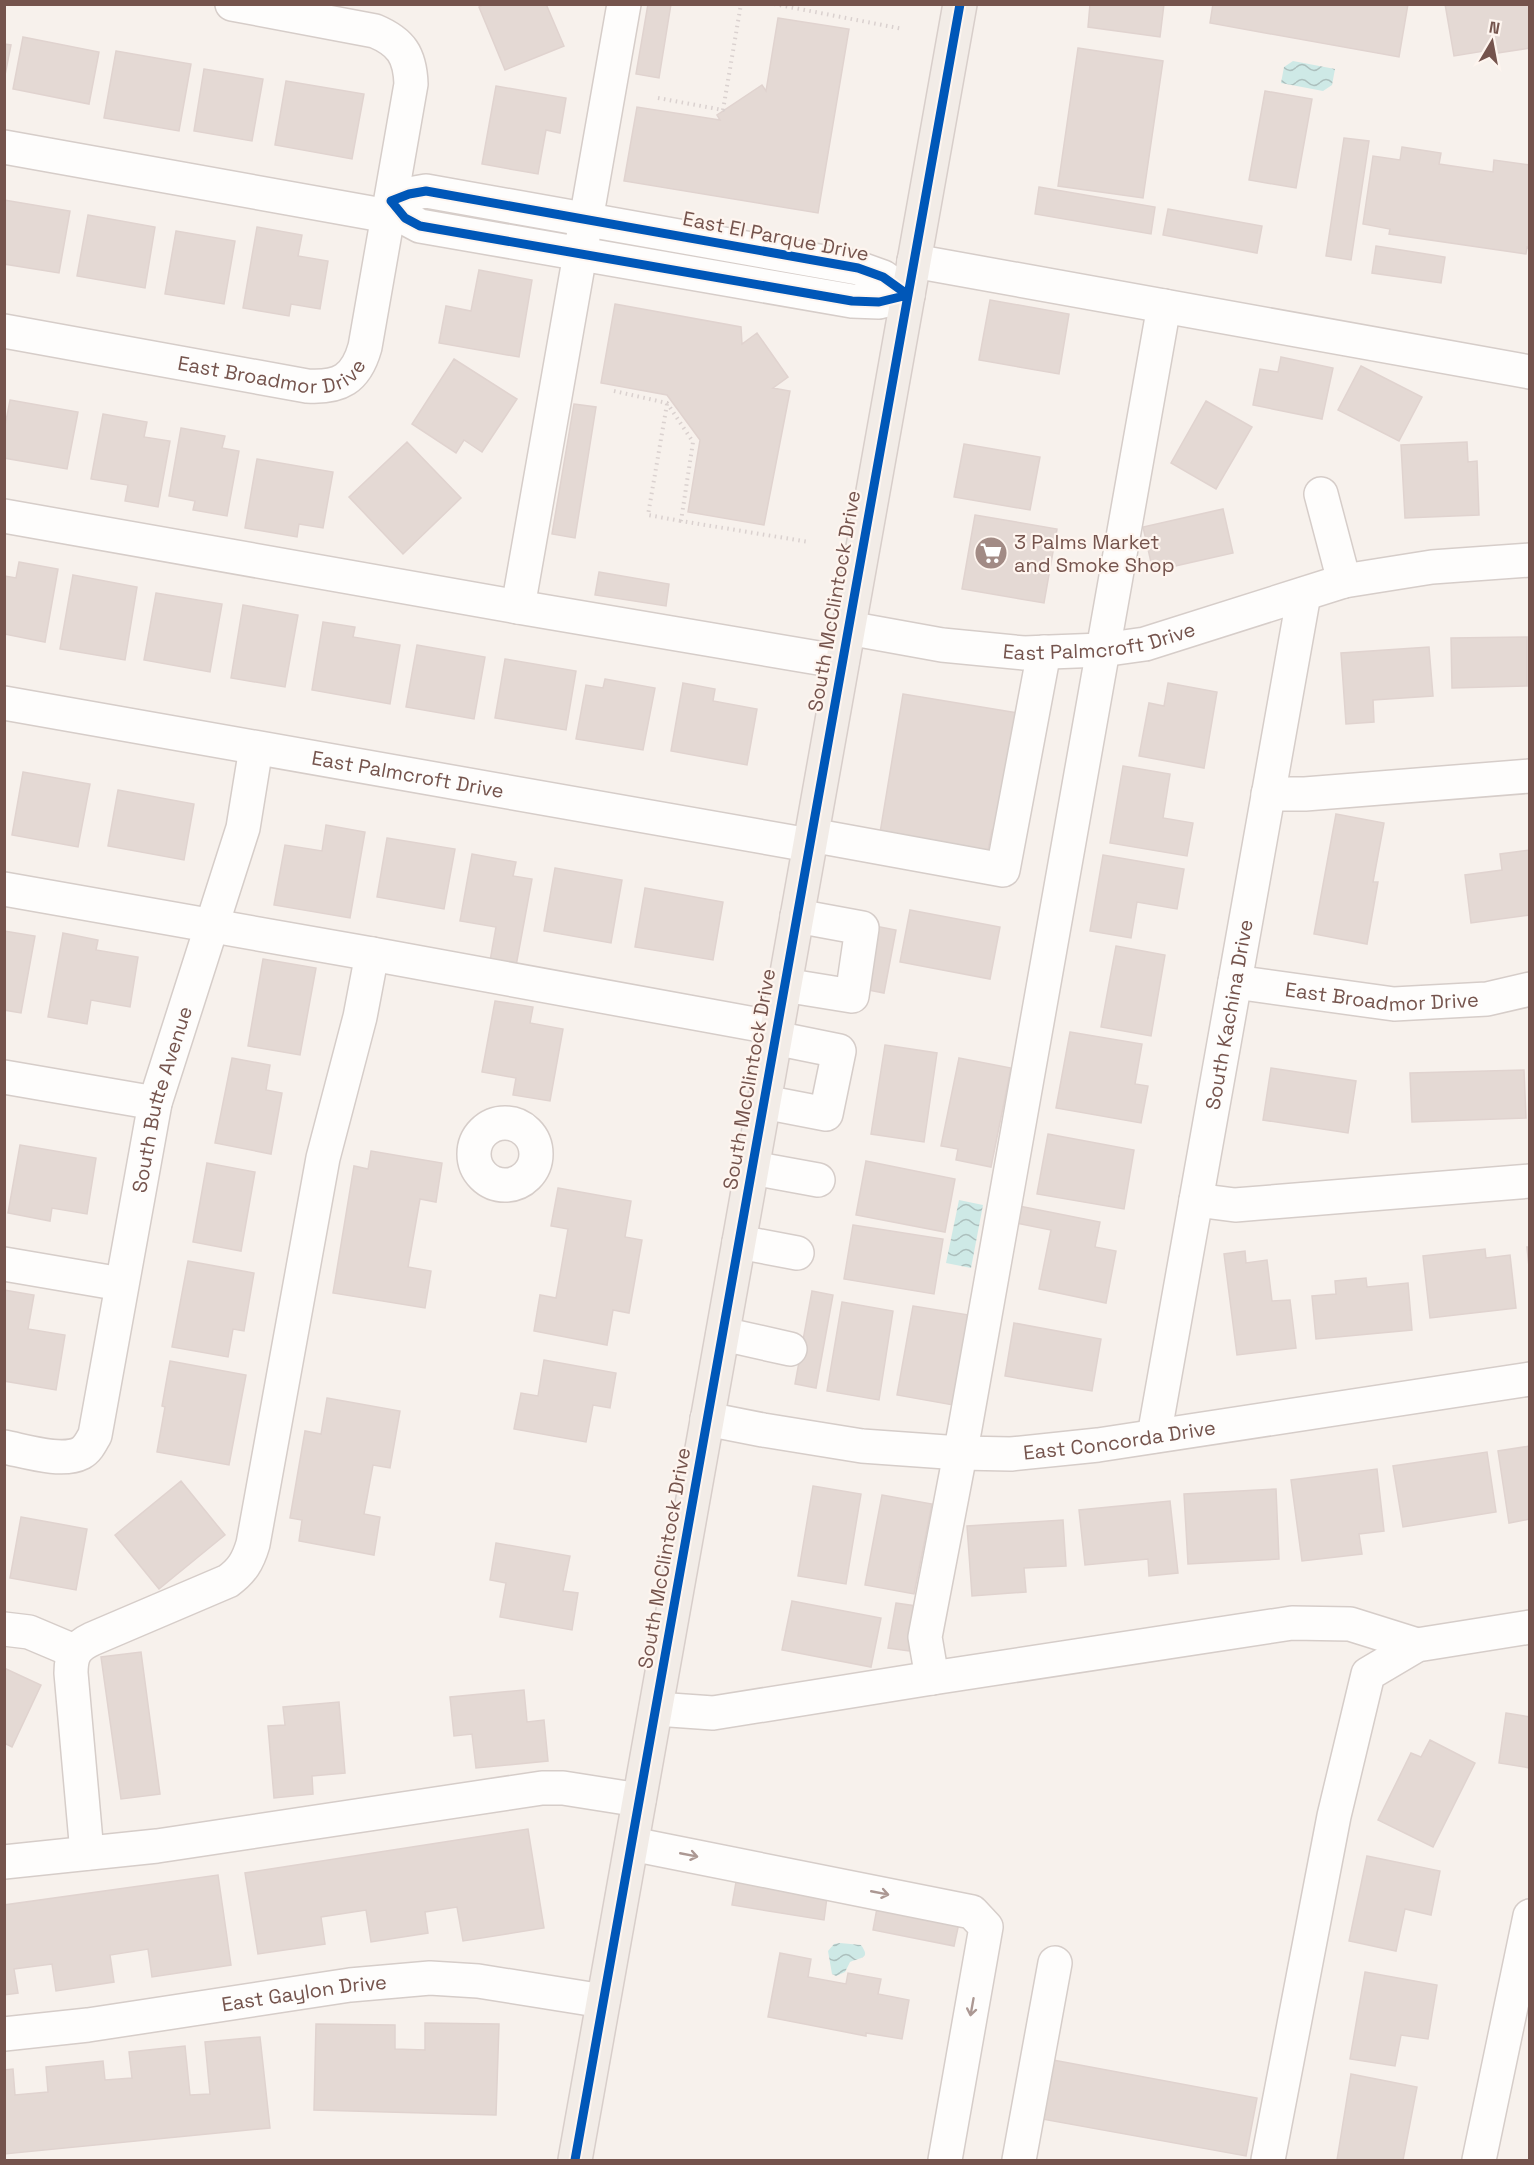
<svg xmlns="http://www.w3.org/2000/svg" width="1534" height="2165" viewBox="0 0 1534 2165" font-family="'Space Grotesk',sans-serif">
	<defs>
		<pattern id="water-waves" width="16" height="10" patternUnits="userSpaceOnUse" patternTransform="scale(1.5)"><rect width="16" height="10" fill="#cee9e6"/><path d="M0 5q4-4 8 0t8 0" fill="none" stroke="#acbfbd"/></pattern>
	</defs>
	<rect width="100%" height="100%" fill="#f7f1ec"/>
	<path fill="url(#water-waves)" d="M 1293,61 L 1335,69 L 1332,85 L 1323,91 L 1281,83 L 1284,67 Z
		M 959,1200 L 983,1205 L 971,1268 L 946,1263 Z
		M 840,1943 L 861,1945 C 871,1959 861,1957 850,1962 L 845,1972 L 836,1976 L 832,1974 L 828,1951 L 834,1944 Z"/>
	<path fill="#e4d9d4" stroke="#e0d3cf" stroke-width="1.5" d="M 484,4 L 546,4 L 564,46 L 505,70 L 479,7 Z
		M 648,4 L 671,4 L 659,78 L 636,74 Z
		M 1090,4 L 1164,4 L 1160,37 L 1088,27 Z
		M 1213,4 L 1408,4 L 1399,57 L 1210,23 Z
		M 1445,4 L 1530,4 L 1530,48 L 1485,55 L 1484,51 L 1454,56 Z
		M 778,18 L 849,29 L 818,213 L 624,181 L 637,107 L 720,120 L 717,115 L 762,85 L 766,91 Z
		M 23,37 L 99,52 L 89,104 L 13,89 Z
		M 4,44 L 11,45 L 4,80 Z
		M 1078,48 L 1163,61 L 1143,198 L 1058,186 Z
		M 116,51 L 191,64 L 179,131 L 104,118 Z
		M 204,69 L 263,79 L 252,141 L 194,131 Z
		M 286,81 L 364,94 L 352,159 L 275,145 Z
		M 496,86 L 566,98 L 560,133 L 546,130 L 538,174 L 482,164 Z
		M 1265,91 L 1312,99 L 1296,188 L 1249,180 Z
		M 1344,138 L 1369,141 L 1351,260 L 1326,256 Z
		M 1402,147 L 1441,153 L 1439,164 L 1493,172 L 1494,160 L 1530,165 L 1530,248 L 1527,247 L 1526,254 L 1389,234 L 1390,229 L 1363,224 L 1373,156 L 1400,160 Z
		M 1039,187 L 1155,207 L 1151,234 L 1035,214 Z
		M 4,200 L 70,211 L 59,273 L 4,264 Z
		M 1168,209 L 1262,226 L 1257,253 L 1163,235 Z
		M 88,215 L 155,227 L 145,288 L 77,276 Z
		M 257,227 L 302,235 L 298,256 L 328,261 L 320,309 L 291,304 L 289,316 L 243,308 Z
		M 176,231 L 235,241 L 224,304 L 165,294 Z
		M 1376,246 L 1445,257 L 1441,283 L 1372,273 Z
		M 479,270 L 532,280 L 519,357 L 439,343 L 446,306 L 471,311 Z
		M 990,300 L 1069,314 L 1059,374 L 979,360 Z
		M 615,304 L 741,327 L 742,344 L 757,333 L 788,377 L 773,388 L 790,391 L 764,525 L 688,512 L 700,440 L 667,395 L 601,383 Z
		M 1281,357 L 1333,368 L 1322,419 L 1253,405 L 1260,369 L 1278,372 Z
		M 454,359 L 517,399 L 482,452 L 464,440 L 456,453 L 412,424 Z
		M 1361,366 L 1422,397 L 1399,441 L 1338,410 Z
		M 10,400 L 78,412 L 67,469 L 4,458 L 4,431 Z
		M 1206,401 L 1252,427 L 1216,489 L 1171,463 Z
		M 574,404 L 596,407 L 575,538 L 552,534 Z
		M 103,414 L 147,422 L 144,437 L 170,441 L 158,507 L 125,501 L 128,485 L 91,479 Z
		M 181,428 L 225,436 L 222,448 L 239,451 L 227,516 L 193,510 L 195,501 L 169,496 Z
		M 407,442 L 461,498 L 403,554 L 349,497 Z
		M 1467,442 L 1468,462 L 1477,461 L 1479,515 L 1405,518 L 1401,445 Z
		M 964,444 L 1040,457 L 1030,510 L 954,497 Z
		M 257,459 L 333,472 L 323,528 L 299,524 L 297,537 L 245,528 Z
		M 1223,509 L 1233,553 L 1153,571 L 1143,527 Z
		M 975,515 L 1057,529 L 1044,603 L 962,589 Z
		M 19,562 L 58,569 L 45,642 L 4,634 L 4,576 L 16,578 Z
		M 599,572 L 669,584 L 666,606 L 595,595 Z
		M 73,575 L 137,587 L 125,660 L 60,649 Z
		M 156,593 L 222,604 L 210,672 L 144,660 Z
		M 243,605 L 298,615 L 285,687 L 231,678 Z
		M 323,622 L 355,627 L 353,637 L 400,645 L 390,704 L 312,690 Z
		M 1527,637 L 1527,686 L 1452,688 L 1451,638 Z
		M 417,645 L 485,657 L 474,719 L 406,707 Z
		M 1429,647 L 1433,696 L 1373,700 L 1374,722 L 1346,724 L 1341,653 Z
		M 505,659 L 576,671 L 566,730 L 495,718 Z
		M 605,679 L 655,688 L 643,750 L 576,739 L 586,685 L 603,688 Z
		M 683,683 L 715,689 L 713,701 L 757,709 L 747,765 L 671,751 Z
		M 1168,683 L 1217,692 L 1204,768 L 1139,756 L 1149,703 L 1164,706 Z
		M 903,694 L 1018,713 L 998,831 L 992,830 L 988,851 L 880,833 Z
		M 1123,766 L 1170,774 L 1163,818 L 1193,823 L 1187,856 L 1110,843 Z
		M 23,772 L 90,784 L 78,847 L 12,835 Z
		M 118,790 L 194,804 L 184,860 L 108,846 Z
		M 1336,814 L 1384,823 L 1373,882 L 1378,882 L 1367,944 L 1314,934 Z
		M 326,825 L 365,832 L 350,918 L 274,905 L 285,845 L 322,851 Z
		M 387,838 L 455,849 L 444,909 L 377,897 Z
		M 1530,850 L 1530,915 L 1471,923 L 1465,875 L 1502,870 L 1500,854 Z
		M 472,854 L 516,862 L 513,876 L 532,879 L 516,966 L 490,961 L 496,927 L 460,921 Z
		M 1103,855 L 1184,869 L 1177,909 L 1137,902 L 1131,938 L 1090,931 Z
		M 555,868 L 622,880 L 611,943 L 544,931 Z
		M 645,888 L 723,902 L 713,960 L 635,947 Z
		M 910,910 L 1000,927 L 990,979 L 900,962 Z
		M 875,926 L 896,930 L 884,993 L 863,989 Z
		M 4,931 L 35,936 L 21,1013 L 4,1010 Z
		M 63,933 L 98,940 L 96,950 L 138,957 L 130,1007 L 91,1000 L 87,1024 L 48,1017 Z
		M 1116,946 L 1165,955 L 1151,1036 L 1101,1027 Z
		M 263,959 L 316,968 L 300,1055 L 248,1046 Z
		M 495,1001 L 533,1007 L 530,1023 L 563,1029 L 550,1101 L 513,1095 L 516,1078 L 482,1072 Z
		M 1070,1032 L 1142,1044 L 1135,1084 L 1148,1086 L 1141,1123 L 1056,1108 Z
		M 885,1045 L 937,1053 L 924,1142 L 871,1134 Z
		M 232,1058 L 270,1065 L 266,1090 L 282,1093 L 271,1154 L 215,1143 Z
		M 959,1058 L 1011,1068 L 991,1167 L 956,1160 L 958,1149 L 941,1146 Z
		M 1271,1068 L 1356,1081 L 1348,1133 L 1263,1120 Z
		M 1524,1070 L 1526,1118 L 1412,1122 L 1410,1073 Z
		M 1048,1134 L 1134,1150 L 1124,1209 L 1037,1194 Z
		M 20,1145 L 96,1158 L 87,1214 L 52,1208 L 50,1221 L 8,1213 Z
		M 371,1151 L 442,1163 L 436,1202 L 420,1199 L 408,1267 L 431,1271 L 425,1308 L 333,1293 L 354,1166 L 368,1169 Z
		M 866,1161 L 955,1179 L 945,1232 L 856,1215 Z
		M 207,1163 L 255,1172 L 241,1251 L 193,1242 Z
		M 558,1188 L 631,1201 L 625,1237 L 642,1240 L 629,1313 L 613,1310 L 607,1345 L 534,1331 L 540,1295 L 556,1298 L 568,1229 L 551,1226 Z
		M 1019,1206 L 1100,1222 L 1095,1247 L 1116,1251 L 1106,1303 L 1039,1289 L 1051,1230 L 1016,1223 Z
		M 853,1225 L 943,1239 L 934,1294 L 844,1279 Z
		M 1527,1247 L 1530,1247 L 1530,1277 Z
		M 1485,1249 L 1486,1258 L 1510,1255 L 1516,1308 L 1430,1318 L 1423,1256 Z
		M 1245,1251 L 1246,1263 L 1267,1260 L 1272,1301 L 1290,1300 L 1296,1348 L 1237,1355 L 1224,1254 Z
		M 188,1261 L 254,1273 L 244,1331 L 233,1329 L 228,1357 L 172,1347 Z
		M 1366,1278 L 1367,1287 L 1408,1283 L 1412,1330 L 1316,1339 L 1312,1296 L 1336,1294 L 1335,1281 Z
		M 4,1290 L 34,1295 L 28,1329 L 65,1335 L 56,1390 L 4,1381 Z
		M 812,1291 L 833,1295 L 816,1388 L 795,1384 Z
		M 842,1302 L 893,1311 L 879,1400 L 827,1391 Z
		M 913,1306 L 969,1315 L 953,1405 L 897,1395 Z
		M 1014,1323 L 1101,1339 L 1092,1391 L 1005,1376 Z
		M 544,1360 L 616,1373 L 610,1408 L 593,1405 L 586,1442 L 514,1429 L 521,1393 L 538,1396 Z
		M 170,1361 L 246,1375 L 229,1465 L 157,1452 L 165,1407 L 162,1406 Z
		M 327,1398 L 400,1411 L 390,1468 L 373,1465 L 364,1514 L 380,1517 L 374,1555 L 299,1541 L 302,1520 L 290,1518 L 305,1431 L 321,1434 Z
		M 1530,1446 L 1530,1519 L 1509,1523 L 1498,1451 Z
		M 1487,1452 L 1496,1512 L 1403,1527 L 1393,1466 Z
		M 1377,1469 L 1384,1531 L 1359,1534 L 1362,1554 L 1302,1561 L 1291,1480 Z
		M 181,1481 L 225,1535 L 159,1589 L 115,1535 Z
		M 813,1486 L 861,1494 L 846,1584 L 798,1576 Z
		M 1276,1489 L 1279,1559 L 1188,1564 L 1184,1494 Z
		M 882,1495 L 932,1504 L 914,1594 L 865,1585 Z
		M 1170,1501 L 1178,1573 L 1149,1576 L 1148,1559 L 1085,1565 L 1079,1510 Z
		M 21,1517 L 87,1529 L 76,1590 L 10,1578 Z
		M 1063,1520 L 1066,1566 L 1024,1568 L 1026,1592 L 972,1596 L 967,1526 Z
		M 496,1543 L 570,1556 L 563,1591 L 578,1593 L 572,1630 L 500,1617 L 506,1583 L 490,1580 Z
		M 792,1601 L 881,1618 L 871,1667 L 782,1650 Z
		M 896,1603 L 916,1606 L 909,1651 L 888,1648 Z
		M 141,1652 L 160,1794 L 121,1799 L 101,1657 Z
		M 4,1668 L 41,1685 L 12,1747 L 4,1743 Z
		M 524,1690 L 527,1722 L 544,1720 L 548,1761 L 476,1768 L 472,1734 L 454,1736 L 450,1697 Z
		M 339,1702 L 345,1773 L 312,1776 L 313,1794 L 274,1798 L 268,1726 L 285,1725 L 283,1707 Z
		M 1506,1713 L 1530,1717 L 1530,1768 L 1499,1763 Z
		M 1430,1740 L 1475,1763 L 1433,1847 L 1378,1820 L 1411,1753 L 1421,1757 Z
		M 528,1829 L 544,1928 L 463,1941 L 457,1907 L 425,1912 L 428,1933 L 371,1942 L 366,1910 L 321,1917 L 325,1944 L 258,1954 L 245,1873 Z
		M 1367,1856 L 1440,1871 L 1431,1915 L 1405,1909 L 1396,1951 L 1349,1941 Z
		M 218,1875 L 231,1965 L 152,1977 L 148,1949 L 110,1955 L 114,1982 L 56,1991 L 52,1964 L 14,1969 L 18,1993 L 4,1995 L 4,1905 Z
		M 736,1882 L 827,1897 L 824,1920 L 732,1905 Z
		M 877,1908 L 959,1923 L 954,1946 L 873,1930 Z
		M 780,1953 L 811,1959 L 808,1977 L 846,1984 L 848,1973 L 881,1979 L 878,1994 L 909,2000 L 902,2039 L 866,2033 L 866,2036 L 768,2017 Z
		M 1365,1972 L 1437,1985 L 1428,2039 L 1401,2035 L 1395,2066 L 1350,2059 Z
		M 425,2023 L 499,2024 L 496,2115 L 314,2110 L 316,2024 L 395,2025 L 395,2049 L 425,2050 Z
		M 260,2037 L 270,2128 L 4,2154 L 4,2070 L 13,2069 L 15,2095 L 48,2092 L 46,2067 L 103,2061 L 105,2080 L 132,2078 L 129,2052 L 185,2046 L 190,2095 L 210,2094 L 205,2042 Z
		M 1053,2060 L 1257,2098 L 1246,2156 L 1042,2119 Z
		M 1351,2074 L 1417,2087 L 1403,2160 L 1337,2160 Z"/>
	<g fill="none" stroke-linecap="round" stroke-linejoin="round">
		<defs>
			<g id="minor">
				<path d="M 4,147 L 388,216"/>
				<path d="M 426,191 L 858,268 L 883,277 L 908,295 L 879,302 L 852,301 L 420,226 L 405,218 L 391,201 L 409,194 Z"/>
				<path d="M 914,261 L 1530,372"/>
				<path id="s1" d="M 4,331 L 307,386 C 340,388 356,379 365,347 L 411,84 C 410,55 401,42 375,31 L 232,4"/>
				<path d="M 1321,494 L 1344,581"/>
				<path d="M 4,516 L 518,607 L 842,662"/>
				<path d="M 518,607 L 624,4"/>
				<path id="s2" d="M 848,628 L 942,645 L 1024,653 L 1102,650 L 1145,644 L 1344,581 L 1432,567 L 1530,560"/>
				<path id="s3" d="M 4,703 L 809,845"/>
				<path d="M 1268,794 L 1305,794 L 1530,776"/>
				<path d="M 811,835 L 1003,870 L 1044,652"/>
				<path d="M 4,889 L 372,954 L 776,1028"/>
				<path id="s4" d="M 1235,982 L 1394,1004 L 1487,999 L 1530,989"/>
				<path d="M 784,985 L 852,996 L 862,928 L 797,916"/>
				<path d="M 4,1077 L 155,1103"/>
				<path d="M 764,1102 L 826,1114 L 839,1051 L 775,1038"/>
				<circle cx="505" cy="1154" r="31"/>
				<path d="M 752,1168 L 818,1180"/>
				<path d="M 1196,1200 L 1235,1205 L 1530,1181"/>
				<path d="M 739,1242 L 797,1253"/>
				<path d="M 4,1264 L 121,1284"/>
				<path d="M 723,1334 L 790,1349"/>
				<path id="s5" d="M 707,1419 L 763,1430 L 862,1446 L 960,1453 L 1011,1454 L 1098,1445 L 1530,1379"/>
				<path id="s6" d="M 1154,1436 L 1304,594"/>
				<path id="s7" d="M 4,1447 C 25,1451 62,1463 81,1453 C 88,1449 91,1442 95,1435 L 155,1103 L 243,828 L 256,748"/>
				<path d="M 4,1629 L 29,1632 L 74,1651"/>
				<path d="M 932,1678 L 925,1637 L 965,1428 L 1164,306"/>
				<path d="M 656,1709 L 713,1713 L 932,1678 L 1292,1623 L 1350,1624 L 1417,1645"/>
				<path d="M 632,1844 L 972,1912 L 986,1927 L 945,2160"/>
				<path d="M 87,1853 L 71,1673 C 71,1655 75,1647 92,1639 L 228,1581 C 242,1571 248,1561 253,1544 L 323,1158 L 360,1017 L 372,954"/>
				<path d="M 4,1862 L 157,1846 L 542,1788 L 563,1788 L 639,1800"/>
				<path id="s8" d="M 4,2034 L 88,2025 L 350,1985 L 430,1978 L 478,1981 L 603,2001"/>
				<path d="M 1019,2160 L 1055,1963"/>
				<path d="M 1268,2160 L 1334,1816 L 1368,1674 L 1417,1645 L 1530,1627"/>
				<path d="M 1479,2160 L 1530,1916"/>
			</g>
			<path id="major" d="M 575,2160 L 960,4"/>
		</defs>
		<use href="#minor" stroke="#d6cdc9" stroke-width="36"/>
		<use href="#major" stroke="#d8ceca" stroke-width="36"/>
		<path stroke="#dad1cf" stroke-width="4" stroke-dasharray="1.5 4.5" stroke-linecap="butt" d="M 774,4 L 903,29
			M 658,98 L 723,110 L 741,4
			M 614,391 L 667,403 L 693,442 L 681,521 L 809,542
			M 667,404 L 648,515 L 681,521"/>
		<use href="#minor" stroke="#fefdfc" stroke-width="33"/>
		<use href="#major" stroke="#f2ece7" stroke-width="33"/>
		<defs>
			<path id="cycleway" d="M 426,191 L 858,268 L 883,277 L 908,295 L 879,302 L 852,301 L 420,226 L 405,218 L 391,201 L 409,194 Z
				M 575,2160 L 960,4"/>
		</defs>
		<use href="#cycleway" stroke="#fef5ef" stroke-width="13"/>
		<use href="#cycleway" stroke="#0057b8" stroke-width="9"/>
	</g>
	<defs><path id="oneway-shaft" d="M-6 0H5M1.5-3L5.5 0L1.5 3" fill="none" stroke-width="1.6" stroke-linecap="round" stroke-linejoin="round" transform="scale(1.5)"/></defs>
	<g stroke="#ac9893">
		<use href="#oneway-shaft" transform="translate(689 1855) rotate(11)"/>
		<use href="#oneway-shaft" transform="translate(880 1893) rotate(11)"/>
		<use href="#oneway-shaft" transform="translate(972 2007) rotate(100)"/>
	</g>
	<defs>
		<symbol id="supermarket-disc" viewBox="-11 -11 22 22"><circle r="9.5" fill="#a28b85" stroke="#fef5ef"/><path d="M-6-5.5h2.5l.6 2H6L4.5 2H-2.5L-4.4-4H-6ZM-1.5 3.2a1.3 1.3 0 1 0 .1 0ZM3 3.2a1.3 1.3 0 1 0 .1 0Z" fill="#fff"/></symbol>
	</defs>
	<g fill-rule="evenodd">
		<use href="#supermarket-disc" x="972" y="534" width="38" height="38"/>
	</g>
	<g text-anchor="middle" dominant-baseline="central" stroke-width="4.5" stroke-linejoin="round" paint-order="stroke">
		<g font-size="20" fill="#75544d" stroke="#fef5ef">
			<text transform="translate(776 236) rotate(11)">East El Parque Drive</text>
			<text stroke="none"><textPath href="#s1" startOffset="274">East Broadmor Drive</textPath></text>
			<text transform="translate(834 601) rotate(-80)">South McClintock Drive</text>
			<text stroke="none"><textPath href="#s2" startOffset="254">East Palmcroft Drive</textPath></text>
			<text stroke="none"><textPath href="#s3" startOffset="410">East Palmcroft Drive</textPath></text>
			<text stroke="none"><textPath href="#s4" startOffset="148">East Broadmor Drive</textPath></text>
			<text stroke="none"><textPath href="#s6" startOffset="428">South Kachina Drive</textPath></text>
			<text transform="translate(749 1079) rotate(-80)">South McClintock Drive</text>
			<text stroke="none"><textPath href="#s7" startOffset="444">South Butte Avenue</textPath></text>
			<text stroke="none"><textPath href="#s5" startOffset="416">East Concorda Drive</textPath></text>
			<text transform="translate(664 1558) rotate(-80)">South McClintock Drive</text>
			<text stroke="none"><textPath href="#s8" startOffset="303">East Gaylon Drive</textPath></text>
		</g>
		<g font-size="20" fill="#75544d" stroke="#fef5ef" text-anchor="start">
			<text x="1014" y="542">3 Palms Market<tspan x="1014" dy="23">and Smoke Shop</tspan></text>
		</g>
	</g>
	<rect width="1534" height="2165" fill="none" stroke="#75544d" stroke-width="12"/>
	<g transform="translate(1492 42) rotate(10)" stroke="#fef5ef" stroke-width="4.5" paint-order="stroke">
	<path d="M0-4.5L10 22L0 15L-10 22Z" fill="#75544d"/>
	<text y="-9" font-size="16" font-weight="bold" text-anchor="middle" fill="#75544d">N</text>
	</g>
</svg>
